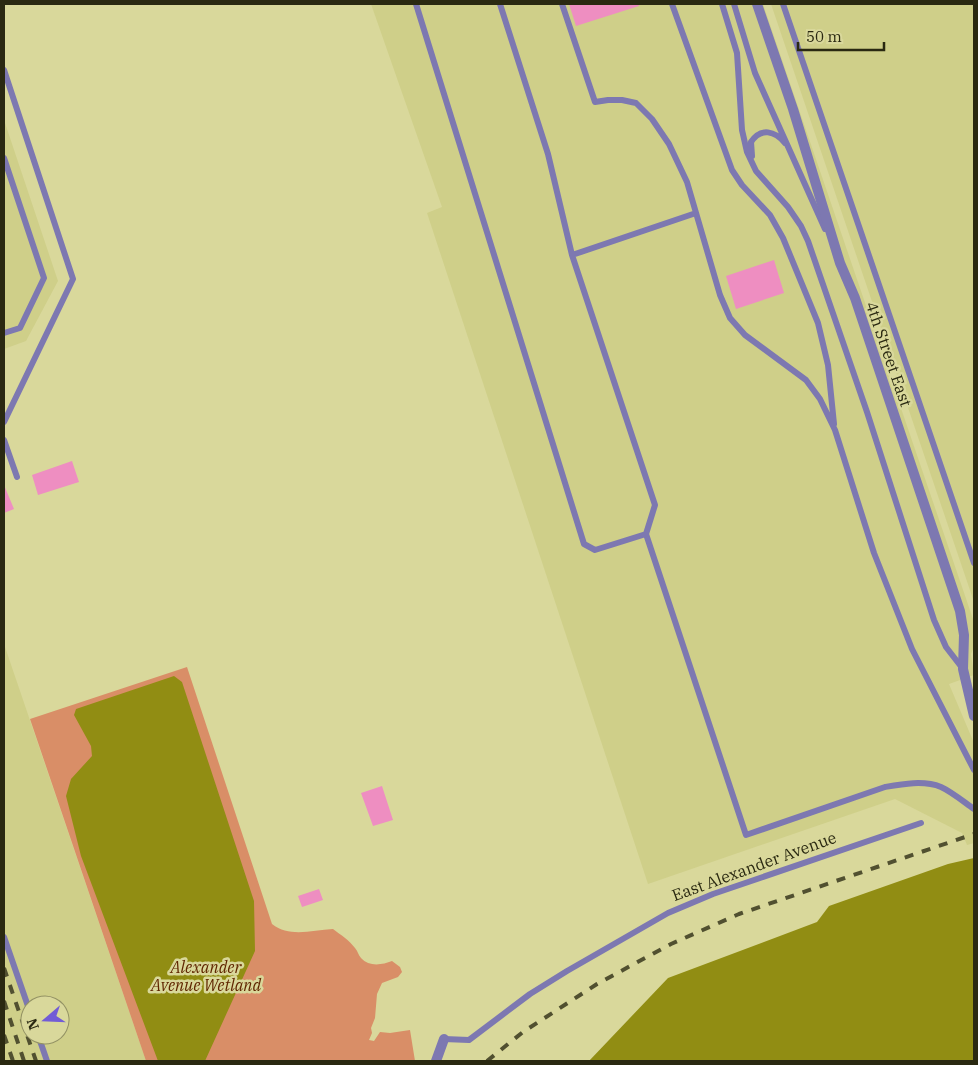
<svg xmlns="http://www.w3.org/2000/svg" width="978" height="1065" viewBox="0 0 978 1065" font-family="'IBM Plex Serif',serif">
	<rect width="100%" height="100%" fill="#d9d89b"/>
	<path fill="#cfcf89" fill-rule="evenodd" d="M 371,4 L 763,4 L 974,622 L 974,647 L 971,654 L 974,675 L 949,684 L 974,743 L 974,843 L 967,845 L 962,833 L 895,799 L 648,884 L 427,213 L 442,207 Z
		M 771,4 L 974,4 L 974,602 Z
		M 4,120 L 58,281 L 26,341 L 4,349 Z
		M 4,644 L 146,1061 L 4,1061 ZM 30,1005 L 60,1005 L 60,1035 L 30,1035 Z"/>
	<path fill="#d98e67" d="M 187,667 L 272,924 C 290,938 312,930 333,929 C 341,935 349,940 355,948 C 358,951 358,955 361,958 C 369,967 382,965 392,961 L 400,967 L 402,972 L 398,977 L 382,983 L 377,994 L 375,1018 L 371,1028 L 372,1033 L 369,1040 L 374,1041 L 380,1032 L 390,1033 L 410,1030 L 415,1061 L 146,1061 L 30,719 Z"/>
	<path fill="#918d13" d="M 174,676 L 182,682 L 254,901 L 255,951 L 205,1061 L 158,1061 L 81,856 L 66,796 L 71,779 L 92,756 L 91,746 L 74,715 L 76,709 Z
		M 974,858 L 974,1061 L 589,1061 L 668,978 L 817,922 L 829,906 L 948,864 Z"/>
	<path fill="#ee8ec1" d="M 569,4 L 638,4 L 639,6 L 576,26 Z
		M 774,260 L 784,293 L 736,309 L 726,276 Z
		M 72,461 L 79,482 L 38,495 L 32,475 Z
		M 4,485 L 14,509 L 4,513 Z
		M 382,786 L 393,820 L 373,826 L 361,793 Z
		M 319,889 L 323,900 L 302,907 L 298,896 Z"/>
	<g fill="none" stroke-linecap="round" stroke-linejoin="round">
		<path stroke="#7d78b1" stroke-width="6" d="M 416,4 L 584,544 L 595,550 L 646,534
			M 500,4 L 548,154 L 572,255 L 655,505 L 646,534 L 746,835 L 885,787 C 902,784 924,780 941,787 C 952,792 964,802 974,809
			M 562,4 L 595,102 L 608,100 L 622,100 L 636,103 L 652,119 L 669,144 L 687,182 L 720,295 L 730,318 L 745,335 L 806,380 L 820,399 L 835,430 L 874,553 L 912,649 L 974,770
			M 672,4 L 732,170 L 742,185 L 770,215 L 783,238 L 818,323 L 828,365 L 834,424
			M 722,4 L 737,53 L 742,130 L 747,152 L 756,171 L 788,207 L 801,226 L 808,241 L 867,412 L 934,620 L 946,647 L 963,669
			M 734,4 L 755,73 L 825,229
			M 783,4 L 974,563
			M 4,70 L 73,279 L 4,422
			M 752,156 L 751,142 C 761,127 775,131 785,143
			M 4,158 L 44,278 L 20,328 L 4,333
			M 572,255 L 696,213
			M 4,440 L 17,477
			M 4,937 L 30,1012
			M 38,1035 L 47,1061
			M 444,1039 L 469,1040 L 530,994 L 567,971 L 668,913 L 713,894 L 921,823"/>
		<path stroke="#7d78b1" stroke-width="10" d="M 757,4 L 793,109 L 840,263 L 855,298 L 960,611 L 964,635 L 963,669 L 974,716
			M 436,1061 L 444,1039"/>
		<path stroke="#515030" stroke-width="4" stroke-dasharray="9 9" stroke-linecap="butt" d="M 4,968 L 36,1061
			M 4,1001 L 24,1061
			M 4,1035 L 13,1061
			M 487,1061 L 523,1032 L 597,984 L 671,944 L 739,914 L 974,834"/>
	</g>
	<g text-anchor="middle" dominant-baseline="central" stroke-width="5" stroke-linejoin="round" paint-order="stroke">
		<g font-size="16" fill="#2a2911" stroke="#d9d89b">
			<text transform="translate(889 354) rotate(71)">4th Street East</text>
			<text transform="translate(754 866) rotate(-20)">East Alexander Avenue</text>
		</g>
		<g font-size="16" font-style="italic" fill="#602600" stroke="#d9d89b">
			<text x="206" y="967">Alexander<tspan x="206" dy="18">Avenue Wetland</tspan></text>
		</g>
	</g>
	<rect width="978" height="1065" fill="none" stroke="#2a2911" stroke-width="10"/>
	<g transform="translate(45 1020) rotate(251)"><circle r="24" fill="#d9d89b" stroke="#939264"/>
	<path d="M0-4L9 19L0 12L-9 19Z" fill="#725cd6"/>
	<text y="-8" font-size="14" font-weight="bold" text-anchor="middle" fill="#2a2911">N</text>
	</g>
	<path d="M798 42v8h86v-8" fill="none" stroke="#2a2911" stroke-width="2.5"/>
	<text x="806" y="42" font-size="15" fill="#2a2911" stroke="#d9d89b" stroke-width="4" paint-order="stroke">50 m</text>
</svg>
